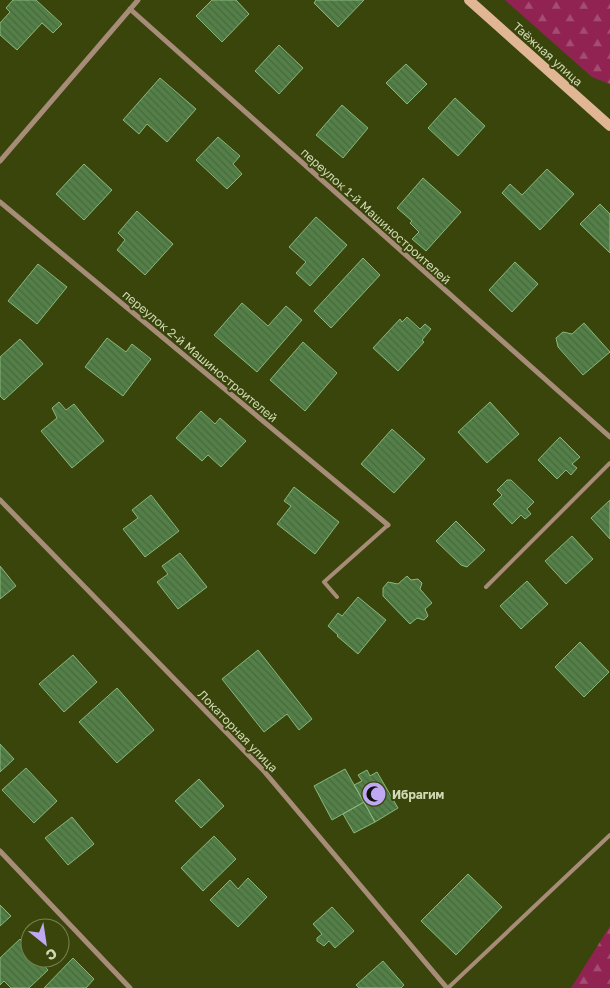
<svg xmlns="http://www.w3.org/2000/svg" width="610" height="988" viewBox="0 0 610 988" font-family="'Golos Text',sans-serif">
	<defs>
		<pattern id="forest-firs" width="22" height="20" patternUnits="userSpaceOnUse" patternTransform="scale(1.25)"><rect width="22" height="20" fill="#912352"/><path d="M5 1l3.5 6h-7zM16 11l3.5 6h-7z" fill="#a44d70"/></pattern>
		<pattern id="building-back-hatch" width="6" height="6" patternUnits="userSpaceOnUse" patternTransform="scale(1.25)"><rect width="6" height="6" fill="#538047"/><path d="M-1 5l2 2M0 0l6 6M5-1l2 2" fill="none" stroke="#4b6741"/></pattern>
	</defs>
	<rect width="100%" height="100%" fill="#3a450c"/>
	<path fill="url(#forest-firs)" d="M 505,0 L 610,0 L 610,84 L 592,77 Z
		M 610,926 L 610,988 L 571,988 Z"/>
	<path fill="url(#building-back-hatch)" stroke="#88b87c" d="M 13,0 L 36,0 L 62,24 L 53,33 L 42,23 L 17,50 L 0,35 L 0,23 L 10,12 L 6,8 Z
		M 212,0 L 236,0 L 249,14 L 222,42 L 196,16 Z
		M 316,0 L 364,0 L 338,27 L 314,3 Z
		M 279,45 L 303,68 L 279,94 L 255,71 Z
		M 406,64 L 427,84 L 407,104 L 386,83 Z
		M 160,78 L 196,109 L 167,142 L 147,124 L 139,134 L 123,120 Z
		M 455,98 L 485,126 L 458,156 L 428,128 Z
		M 342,105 L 368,128 L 343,158 L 316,135 Z
		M 218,137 L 240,156 L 233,164 L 242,174 L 227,189 L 196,160 Z
		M 84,164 L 112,190 L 84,220 L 56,194 Z
		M 547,169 L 574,194 L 540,230 L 502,193 L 510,184 L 522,195 Z
		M 423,178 L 461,212 L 426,251 L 412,239 L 419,232 L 410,223 L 412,221 L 397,208 Z
		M 600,204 L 610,214 L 610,253 L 580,224 Z
		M 137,211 L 173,244 L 145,275 L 117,250 L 125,240 L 118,233 Z
		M 316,217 L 347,245 L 310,286 L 296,273 L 306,262 L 289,247 Z
		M 363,258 L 380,275 L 331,328 L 314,311 Z
		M 515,262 L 538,284 L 512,312 L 489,290 Z
		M 38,264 L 67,287 L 37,324 L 8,301 Z
		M 242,303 L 268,326 L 286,306 L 302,320 L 257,372 L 214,335 Z
		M 407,317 L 420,329 L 425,324 L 431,329 L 422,340 L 424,342 L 398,371 L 373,348 L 400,319 L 402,322 Z
		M 584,323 L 610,352 L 583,375 L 558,347 L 556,338 L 563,332 L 572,334 Z
		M 107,338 L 126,352 L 132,344 L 151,359 L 123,396 L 85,367 Z
		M 20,339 L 43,364 L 4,400 L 0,396 L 0,357 Z
		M 303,342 L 337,373 L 305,411 L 270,380 Z
		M 59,402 L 66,410 L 74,404 L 104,441 L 72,468 L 41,431 L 57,418 L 52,408 Z
		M 490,402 L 519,434 L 487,463 L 458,432 Z
		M 201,411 L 215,424 L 220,418 L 246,441 L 221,467 L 208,455 L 202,461 L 176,438 Z
		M 392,429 L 425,459 L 394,493 L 361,464 Z
		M 560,437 L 580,457 L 572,464 L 577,468 L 571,475 L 566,470 L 557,479 L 538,460 Z
		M 507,480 L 511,480 L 534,502 L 527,509 L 531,514 L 525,519 L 521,515 L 512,524 L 493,504 L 502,495 L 497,490 Z
		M 294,487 L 339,522 L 315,554 L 277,524 L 291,506 L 284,501 Z
		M 151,495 L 179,531 L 145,557 L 123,529 L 138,518 L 132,510 Z
		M 610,500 L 610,539 L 591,518 Z
		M 456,521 L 485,550 L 467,567 L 461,565 L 436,541 Z
		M 572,536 L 593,559 L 566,584 L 545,561 Z
		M 180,553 L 207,587 L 178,609 L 157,582 L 168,574 L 162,566 Z
		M 0,566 L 16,586 L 0,599 Z
		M 407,576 L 411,580 L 418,579 L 422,583 L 420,589 L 432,603 L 425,609 L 428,616 L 424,620 L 417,618 L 410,624 L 383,596 L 383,588 L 388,582 L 398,584 Z
		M 527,581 L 548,604 L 521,629 L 500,606 Z
		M 358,597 L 386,620 L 358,654 L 337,636 L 338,635 L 328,626 L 338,613 L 342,616 Z
		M 580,642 L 609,672 L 584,697 L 555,667 Z
		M 258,650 L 312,719 L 299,730 L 287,714 L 264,732 L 222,679 Z
		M 73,655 L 97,682 L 64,712 L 39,684 Z
		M 117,688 L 154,730 L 117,763 L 79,722 Z
		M 0,744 L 14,759 L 0,772 Z
		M 26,768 L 57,801 L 34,823 L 2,790 Z
		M 345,769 L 364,802 L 332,820 L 314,786 Z
		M 367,770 L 370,776 L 377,772 L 398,808 L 375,822 L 354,785 L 362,781 L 358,775 Z
		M 199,779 L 224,806 L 201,828 L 175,801 Z
		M 364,802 L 375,822 L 354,833 L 343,814 Z
		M 72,817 L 94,844 L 68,865 L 45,838 Z
		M 214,836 L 236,859 L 203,891 L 181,868 Z
		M 468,874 L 502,907 L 456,955 L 421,921 Z
		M 248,878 L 267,897 L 238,927 L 210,900 L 230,880 L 238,889 Z
		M 0,905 L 11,916 L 0,926 Z
		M 332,907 L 354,931 L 335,948 L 329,941 L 324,946 L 317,941 L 317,938 L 322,934 L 313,924 Z
		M 20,939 L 30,950 L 30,958 L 37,958 L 48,970 L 29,988 L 11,988 L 4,981 L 0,985 L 0,958 Z
		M 73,958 L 94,979 L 86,988 L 44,988 Z
		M 383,961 L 404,985 L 401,988 L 359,988 L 356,985 Z"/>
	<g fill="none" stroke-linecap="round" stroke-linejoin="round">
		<path stroke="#a78c77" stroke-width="4" d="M 486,587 L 610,463
			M 337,597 L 324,582 L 388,525
			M 448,988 L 610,835"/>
		<path stroke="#a78c77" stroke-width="5" d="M 130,9 L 610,437
			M 0,161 L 138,0
			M 0,202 L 388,525
			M 0,500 L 263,770 L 447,988
			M 0,851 L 130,988"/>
		<path stroke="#e1b695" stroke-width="10" d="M 469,0 L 610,126"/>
	</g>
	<defs>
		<symbol id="mosque-disc" viewBox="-11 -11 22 22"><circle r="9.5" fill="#c1a8f3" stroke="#3a450c"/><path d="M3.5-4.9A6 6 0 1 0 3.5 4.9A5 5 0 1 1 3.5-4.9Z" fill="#111"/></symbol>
	</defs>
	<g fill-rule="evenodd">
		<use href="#mosque-disc" x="360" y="780" width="28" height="28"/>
	</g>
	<g text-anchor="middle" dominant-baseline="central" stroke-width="4" stroke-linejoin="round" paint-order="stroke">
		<g font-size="12" fill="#d0dab6" stroke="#3a450c">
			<text transform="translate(548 54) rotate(42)">Таёжная улица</text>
			<text transform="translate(376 216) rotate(42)">переулок 1-й Машиностроителей</text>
			<text transform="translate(200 356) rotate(40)">переулок 2-й Машиностроителей</text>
			<text transform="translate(238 731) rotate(46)">Локаторная улица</text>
		</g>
		<g font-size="12" font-weight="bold" fill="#d0dab6" stroke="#3a450c" text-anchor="start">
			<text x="392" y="794">Ибрагим</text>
		</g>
	</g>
	<g transform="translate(45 943) rotate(150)"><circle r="24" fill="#3a450c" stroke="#768150"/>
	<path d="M0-4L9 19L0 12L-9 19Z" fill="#c1a8f3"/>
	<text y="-8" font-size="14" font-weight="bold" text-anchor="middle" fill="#d0dab6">С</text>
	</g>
</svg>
